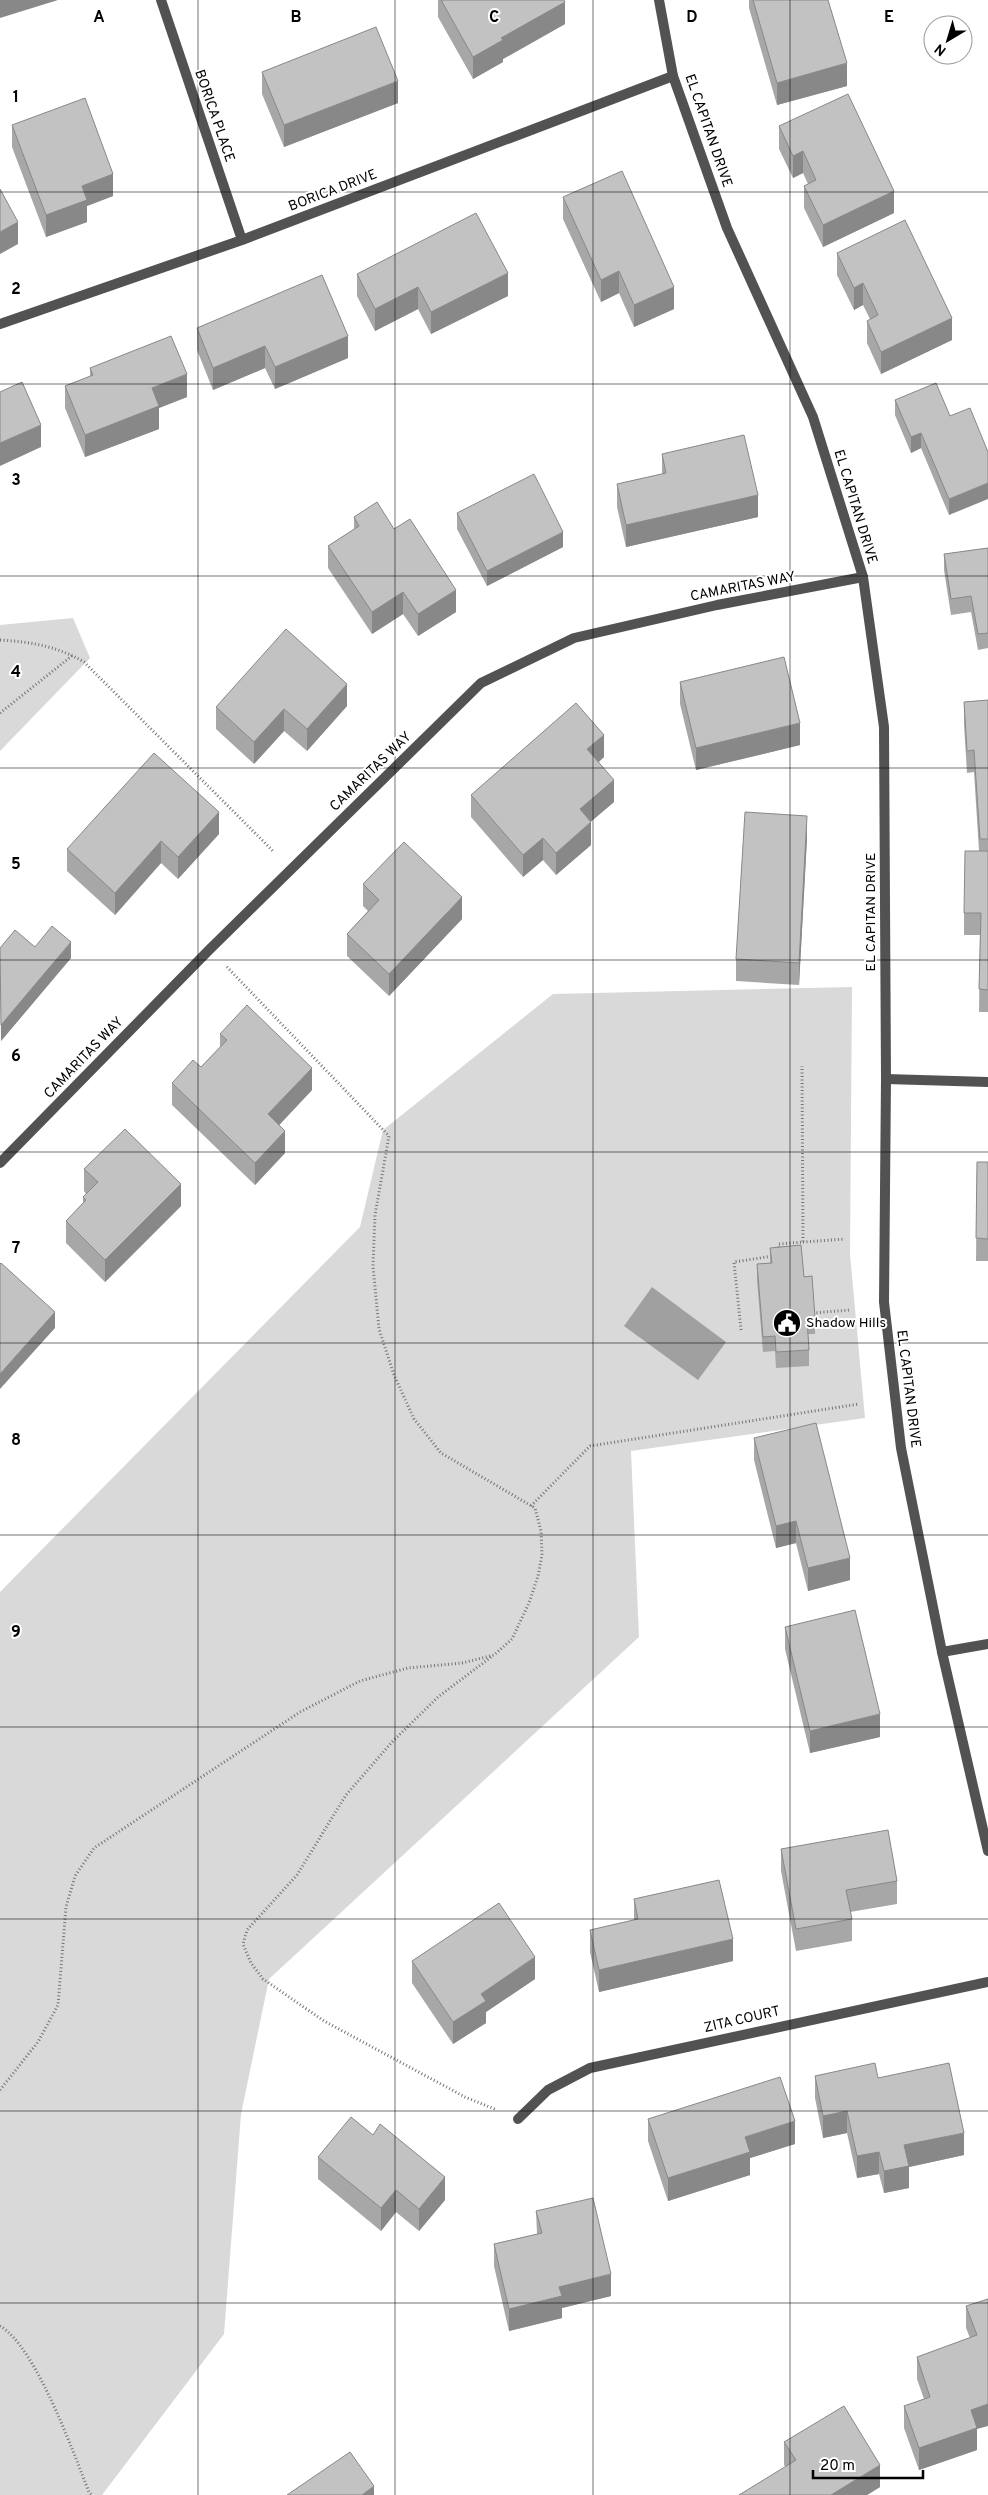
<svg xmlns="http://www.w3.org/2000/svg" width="988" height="2495" viewBox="0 0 988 2495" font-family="Overpass,sans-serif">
	<rect width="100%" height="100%" fill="#fff"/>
	<path fill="#d9d9d9" d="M 73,618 L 90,658 L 0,751 L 0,625 Z
		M 852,987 L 850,1254 L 865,1418 L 631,1451 L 639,1637 L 269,1979 L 241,2114 L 224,2334 L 102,2495 L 0,2495 L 0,1592 L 360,1227 L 383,1130 L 553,994 Z"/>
	<path fill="#a0a0a0" d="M 652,1287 L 726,1342 L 698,1380 L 624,1326 Z"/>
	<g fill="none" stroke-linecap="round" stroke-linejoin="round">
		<path stroke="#747474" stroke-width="3" stroke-dasharray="1 2.5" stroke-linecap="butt" d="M 0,640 C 31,642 57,646 84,662 L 274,852
			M 0,713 L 73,655
			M 803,1242 L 845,1239
			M 779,1251 L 779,1244 L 803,1242 L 802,1066
			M 813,1313 L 850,1310
			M 741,1330 L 734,1262 L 773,1256
			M 531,1506 L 590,1446 L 859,1404
			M 491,1657 L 438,1697 L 392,1742 L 346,1795 L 297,1875 L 247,1930 L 243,1944 L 251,1963 L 263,1979 L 324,2021 L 465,2097 L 497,2110
			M 0,2090 L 38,2042 L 58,2005 L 66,1907 L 75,1876 L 94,1848 L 300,1712 L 360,1681 L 408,1668 L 462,1663 L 494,1655 L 512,1639 L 529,1603 L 538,1576 L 542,1555 L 541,1531 L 535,1508 L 441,1453 L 414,1419 L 394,1375 L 379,1329 L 373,1266 L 375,1215 L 389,1136 L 226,966
			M 0,2326 C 36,2347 73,2452 89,2492 L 92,2495"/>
		<path stroke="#525252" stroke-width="10" d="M 161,0 L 242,240
			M 0,324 L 242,240 L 673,76
			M 886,1079 L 988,1082
			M 0,1163 L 209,950 L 481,683 L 574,638 L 717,605 L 863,577
			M 942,1652 L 988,1644
			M 518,2119 L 548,2090 L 590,2068 L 988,1982"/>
		<path stroke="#525252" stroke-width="10" d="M 659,0 L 673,76 L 727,228 L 813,417 L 863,577 L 884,727 L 886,1079 L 884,1302 L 901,1448 L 942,1652 L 988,1851"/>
	</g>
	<path fill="#a7a7a7" d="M 438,0 L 564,0 L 565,24 L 503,59 L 503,62 L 473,79 L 438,17 Z
		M 749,0 L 828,0 L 847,86 L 777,105 L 749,8 Z
		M 262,72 L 398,103 L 284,147 L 262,94 Z
		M 12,125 L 113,196 L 87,206 L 87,222 L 46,237 L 12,147 Z
		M 779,126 L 894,213 L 823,247 L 804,208 L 804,186 L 808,184 L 803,173 L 793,178 L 779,149 Z
		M 563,197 L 674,309 L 634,327 L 619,293 L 601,302 L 563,219 Z
		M 837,253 L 952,340 L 881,374 L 867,343 L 867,321 L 870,319 L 863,305 L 854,310 L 837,275 Z
		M 357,274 L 508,296 L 431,334 L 418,309 L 375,331 L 357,296 Z
		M 197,328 L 348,358 L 275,389 L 265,368 L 213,390 L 197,350 Z
		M 90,368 L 187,397 L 159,408 L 159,429 L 85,457 L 65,408 L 65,386 L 90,377 Z
		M 895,400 L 950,416 L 949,515 L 921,448 L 911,453 L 895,415 Z
		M 662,454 L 758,517 L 626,547 L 617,507 L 617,484 L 662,474 Z
		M 457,513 L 563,547 L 487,586 L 457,529 Z
		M 354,517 L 394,529 L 456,612 L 418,636 L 403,614 L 372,634 L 328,568 L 328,546 L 354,529 Z
		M 988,548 L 988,648 L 978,650 L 971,612 L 951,615 L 944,570 L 944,554 Z
		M 680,682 L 800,745 L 696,770 L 680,704 Z
		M 988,700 L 988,1012 L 979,1012 L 980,935 L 964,935 L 964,913 L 979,851 L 974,772 L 967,773 L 964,724 L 964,702 Z
		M 347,706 L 307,751 L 284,731 L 254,764 L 216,729 L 216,707 Z
		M 604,757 L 599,762 L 614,802 L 590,822 L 591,845 L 556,875 L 543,860 L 523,877 L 471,817 L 471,795 Z
		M 219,834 L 178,879 L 161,863 L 115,915 L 67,871 L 67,849 Z
		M 807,838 L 799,985 L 736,981 L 736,959 Z
		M 363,884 L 462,919 L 389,996 L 347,956 L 347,934 L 368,911 L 363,906 Z
		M 35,947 L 71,958 L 1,1041 L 0,948 Z
		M 220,1034 L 312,1090 L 279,1125 L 285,1153 L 255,1185 L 172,1105 L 172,1083 L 201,1067 L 220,1047 Z
		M 977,1162 L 988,1162 L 988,1261 L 976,1261 Z
		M 84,1169 L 181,1206 L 105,1282 L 66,1243 L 66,1221 L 83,1203 L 83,1197 L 86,1194 L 84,1191 Z
		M 770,1248 L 804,1277 L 815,1318 L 815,1334 L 808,1334 L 809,1350 L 809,1366 L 776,1368 L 775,1351 L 763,1352 L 757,1280 L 757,1264 L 770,1263 Z
		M 754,1438 L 850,1580 L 808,1591 L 796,1543 L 776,1548 L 754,1460 Z
		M 785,1627 L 880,1737 L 810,1753 L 785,1649 Z
		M 781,1849 L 897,1881 L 897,1904 L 850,1912 L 852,1919 L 852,1941 L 796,1951 L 781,1871 Z
		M 634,1899 L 733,1961 L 599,1992 L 590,1952 L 590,1930 L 634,1920 Z
		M 412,1961 L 535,1979 L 486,2012 L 486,2023 L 453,2044 L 412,1983 Z
		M 815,2076 L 878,2078 L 964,2155 L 909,2167 L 909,2188 L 884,2193 L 879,2174 L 857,2178 L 847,2133 L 823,2138 L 815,2098 Z
		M 648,2119 L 795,2144 L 750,2158 L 750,2175 L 668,2201 L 648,2141 Z
		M 373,2135 L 445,2200 L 419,2231 L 396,2212 L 381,2231 L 318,2179 L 318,2157 Z
		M 536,2211 L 611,2296 L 562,2308 L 562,2318 L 509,2331 L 494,2266 L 494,2244 L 537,2234 Z
		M 988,2299 L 977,2429 L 977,2450 L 919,2470 L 904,2428 L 904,2406 L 924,2399 L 917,2379 L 917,2357 L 970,2338 L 966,2328 L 966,2306 Z
		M 784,2442 L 880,2487 L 867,2495 L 739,2495 L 786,2467 L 784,2465 Z"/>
	<path fill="#888" d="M 0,0 L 58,0 L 0,18 Z
		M 565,2 L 565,24 L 503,59 L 503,62 L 473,79 L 473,57 L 501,38 Z
		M 847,63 L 847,86 L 777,105 L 777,83 Z
		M 398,81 L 398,103 L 284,147 L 284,125 Z
		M 803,151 L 803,173 L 793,178 L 793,156 Z
		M 113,174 L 113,196 L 87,206 L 87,222 L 46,237 L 46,215 L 82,186 Z
		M 894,191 L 894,213 L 823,247 L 823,225 Z
		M 18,222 L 18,244 L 0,254 L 0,232 Z
		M 619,271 L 619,293 L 601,302 L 601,280 Z
		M 508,273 L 508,296 L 431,334 L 431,312 Z
		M 863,283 L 863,305 L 854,310 L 854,288 Z
		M 418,287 L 418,309 L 375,331 L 375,309 Z
		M 674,287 L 674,309 L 634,327 L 634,305 Z
		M 952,318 L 952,340 L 881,374 L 881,352 Z
		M 348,336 L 348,358 L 275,389 L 275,367 Z
		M 265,346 L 265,368 L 213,390 L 213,368 Z
		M 187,374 L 187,397 L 159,408 L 159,429 L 85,457 L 85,435 L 152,388 Z
		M 41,425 L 41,447 L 0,466 L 0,443 Z
		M 921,433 L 921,448 L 911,453 L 911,437 Z
		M 988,483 L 988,499 L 949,515 L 949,499 Z
		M 758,495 L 758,517 L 626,547 L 626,525 Z
		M 563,532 L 563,547 L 487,586 L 487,571 Z
		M 456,590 L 456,612 L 418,636 L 418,614 Z
		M 403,592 L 403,614 L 372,634 L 372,612 Z
		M 347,684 L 347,706 L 307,751 L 307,729 Z
		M 284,709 L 284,731 L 254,764 L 254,742 Z
		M 800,723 L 800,745 L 696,770 L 696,748 Z
		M 604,735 L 604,757 L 587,771 L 587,749 Z
		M 614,780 L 614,802 L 580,831 L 580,809 Z
		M 219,812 L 219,834 L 178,879 L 178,857 Z
		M 807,816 L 807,838 L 799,985 L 799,963 Z
		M 591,822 L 591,845 L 556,875 L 556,853 Z
		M 543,838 L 543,860 L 523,877 L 523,855 Z
		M 161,841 L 161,863 L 115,915 L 115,893 Z
		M 462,897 L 462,919 L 389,996 L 389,974 Z
		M 71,942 L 71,958 L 1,1041 L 1,1025 Z
		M 312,1068 L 312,1090 L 268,1137 L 268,1114 Z
		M 285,1131 L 285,1153 L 255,1185 L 255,1163 Z
		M 181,1184 L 181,1206 L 105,1282 L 105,1260 Z
		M 55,1312 L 55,1328 L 0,1389 L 0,1374 Z
		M 796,1521 L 796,1543 L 776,1548 L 776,1526 Z
		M 850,1558 L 850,1580 L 808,1591 L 808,1568 Z
		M 880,1714 L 880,1737 L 810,1753 L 810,1731 Z
		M 733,1939 L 733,1961 L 599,1992 L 599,1970 Z
		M 535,1957 L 535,1979 L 486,2012 L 486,2023 L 453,2044 L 453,2022 L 481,1994 Z
		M 847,2111 L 847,2133 L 823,2138 L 823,2116 Z
		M 795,2121 L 795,2144 L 750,2158 L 750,2175 L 668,2201 L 668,2178 L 745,2137 Z
		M 964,2133 L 964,2155 L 909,2167 L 909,2188 L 884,2193 L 884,2171 L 904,2145 Z
		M 879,2152 L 879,2174 L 857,2178 L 857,2156 Z
		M 445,2177 L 445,2200 L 419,2231 L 419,2209 Z
		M 396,2190 L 396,2212 L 381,2231 L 381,2208 Z
		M 611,2274 L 611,2296 L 562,2308 L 562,2318 L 509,2331 L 509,2309 L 559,2287 Z
		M 988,2404 L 988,2426 L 977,2429 L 977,2450 L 919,2470 L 919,2448 L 971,2410 Z
		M 880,2465 L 880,2487 L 867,2495 L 831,2495 Z
		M 374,2486 L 374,2495 L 362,2495 Z"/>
	<path fill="#c2c2c2" stroke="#888" d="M 441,0 L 564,0 L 565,2 L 501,38 L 503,40 L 473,57 Z
		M 753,0 L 828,0 L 847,63 L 777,83 Z
		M 376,27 L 398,81 L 284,125 L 262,72 Z
		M 848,94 L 894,191 L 823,225 L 804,186 L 816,180 L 803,151 L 793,156 L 779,126 Z
		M 85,98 L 113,174 L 82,186 L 87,200 L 46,215 L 12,125 Z
		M 622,171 L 674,287 L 634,305 L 619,271 L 601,280 L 563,197 Z
		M 0,189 L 18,222 L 0,232 Z
		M 476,213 L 508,273 L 431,312 L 418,287 L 375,309 L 357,274 Z
		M 905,220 L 952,318 L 881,352 L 867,321 L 878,315 L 863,283 L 854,288 L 837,253 Z
		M 322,275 L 348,336 L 275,367 L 265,346 L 213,368 L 197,328 Z
		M 171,336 L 187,374 L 152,388 L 159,406 L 85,435 L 65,386 L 93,375 L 90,368 Z
		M 22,382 L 41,425 L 0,443 L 0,392 Z
		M 936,383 L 950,416 L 970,408 L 988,452 L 988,483 L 949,499 L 921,433 L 911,437 L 895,400 Z
		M 744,435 L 758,495 L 626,525 L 617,484 L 666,473 L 662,454 Z
		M 534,474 L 563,532 L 487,571 L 457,513 Z
		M 377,502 L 394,529 L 410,519 L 456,590 L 418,614 L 403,592 L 372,612 L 328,546 L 359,526 L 354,517 Z
		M 988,548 L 988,633 L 978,634 L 971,596 L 951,599 L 944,554 Z
		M 286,629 L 347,684 L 307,729 L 284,709 L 254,742 L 216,707 Z
		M 784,657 L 800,723 L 696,748 L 680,682 Z
		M 988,700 L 988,839 L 980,839 L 974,750 L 967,751 L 964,702 Z
		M 576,703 L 604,735 L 587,749 L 614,780 L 580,809 L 591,822 L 556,853 L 543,838 L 523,855 L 471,795 Z
		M 154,753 L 219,812 L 178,857 L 161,841 L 115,893 L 67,849 Z
		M 745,812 L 807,816 L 799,963 L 736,959 Z
		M 404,842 L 462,897 L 389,974 L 347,934 L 379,900 L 363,884 Z
		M 965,851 L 988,851 L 988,990 L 979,989 L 981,913 L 964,913 Z
		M 52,926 L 71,942 L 1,1025 L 0,948 L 15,930 L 35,947 Z
		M 247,1005 L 312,1068 L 268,1114 L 285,1131 L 255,1163 L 172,1083 L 193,1060 L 201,1067 L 227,1040 L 220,1034 Z
		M 125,1129 L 181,1184 L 105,1260 L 66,1221 L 86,1200 L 83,1197 L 98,1182 L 84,1169 Z
		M 977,1162 L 988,1162 L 988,1239 L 976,1238 Z
		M 801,1245 L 804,1277 L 812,1276 L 815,1318 L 807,1319 L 809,1350 L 776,1352 L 775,1336 L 763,1337 L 757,1264 L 772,1263 L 770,1248 Z
		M 1,1263 L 55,1312 L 0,1374 L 0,1264 Z
		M 816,1423 L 850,1558 L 808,1568 L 796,1521 L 776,1526 L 754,1438 Z
		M 855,1610 L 880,1714 L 810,1731 L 785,1627 Z
		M 888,1830 L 897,1881 L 846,1890 L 852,1919 L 796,1929 L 781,1849 Z
		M 719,1880 L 733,1939 L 599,1970 L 590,1930 L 638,1919 L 634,1899 Z
		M 499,1903 L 535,1957 L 481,1994 L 486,2001 L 453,2022 L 412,1961 Z
		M 875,2063 L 878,2078 L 949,2063 L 964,2133 L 904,2145 L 909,2166 L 884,2171 L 879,2152 L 857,2156 L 847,2111 L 823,2116 L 815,2076 Z
		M 780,2077 L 795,2121 L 745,2137 L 750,2152 L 668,2178 L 648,2119 Z
		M 351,2117 L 373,2135 L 380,2124 L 445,2177 L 419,2209 L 396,2190 L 381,2208 L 318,2157 Z
		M 593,2198 L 611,2274 L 559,2287 L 562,2296 L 509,2309 L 494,2244 L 542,2233 L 536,2211 Z
		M 988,2299 L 988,2404 L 971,2410 L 977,2428 L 919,2448 L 904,2406 L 930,2397 L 917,2357 L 977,2335 L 966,2306 Z
		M 844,2406 L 880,2465 L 831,2495 L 739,2495 L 796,2460 L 784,2442 Z
		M 350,2452 L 374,2486 L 362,2495 L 287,2495 Z"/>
	<path fill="none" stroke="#000" stroke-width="1" stroke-opacity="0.55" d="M 198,0 L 198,2495M 395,0 L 395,2495M 593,0 L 593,2495M 790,0 L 790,2495M 0,192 L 988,192M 0,384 L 988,384M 0,576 L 988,576M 0,768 L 988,768M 0,960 L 988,960M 0,1152 L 988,1152M 0,1343 L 988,1343M 0,1535 L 988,1535M 0,1727 L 988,1727M 0,1919 L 988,1919M 0,2111 L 988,2111M 0,2303 L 988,2303"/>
	<defs>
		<symbol id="civic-disc" viewBox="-11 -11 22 22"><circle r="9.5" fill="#000" stroke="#fff"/><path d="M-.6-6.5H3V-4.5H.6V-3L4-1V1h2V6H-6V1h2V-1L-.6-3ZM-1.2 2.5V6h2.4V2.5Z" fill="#fff"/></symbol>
	</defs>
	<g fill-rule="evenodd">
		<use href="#civic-disc" x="771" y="1307" width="32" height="32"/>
	</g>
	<g text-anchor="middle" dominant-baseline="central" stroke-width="4" stroke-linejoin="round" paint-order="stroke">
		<g font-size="14" fill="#000" stroke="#fff">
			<text transform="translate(214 116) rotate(71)">BORICA PLACE</text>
			<text transform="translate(708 131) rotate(71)">EL CAPITAN DRIVE</text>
			<text transform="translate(333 191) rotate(-21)">BORICA DRIVE</text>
			<text transform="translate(855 507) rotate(73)">EL CAPITAN DRIVE</text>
			<text transform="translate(743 587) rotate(-11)">CAMARITAS WAY</text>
			<text transform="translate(371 772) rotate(-44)">CAMARITAS WAY</text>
			<text transform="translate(871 912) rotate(-90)">EL CAPITAN DRIVE</text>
			<text transform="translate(84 1058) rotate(-46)">CAMARITAS WAY</text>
			<text transform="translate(908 1389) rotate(83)">EL CAPITAN DRIVE</text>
			<text transform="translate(742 2020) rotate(-13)">ZITA COURT</text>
		</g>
		<g font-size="14" fill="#000" stroke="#fff" text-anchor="start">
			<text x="806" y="1323">Shadow Hills</text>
		</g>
	</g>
	<g font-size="16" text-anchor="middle" font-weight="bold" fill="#000" stroke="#fff" stroke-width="4" stroke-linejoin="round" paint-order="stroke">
		<text x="99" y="22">A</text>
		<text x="296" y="22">B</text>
		<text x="494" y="22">C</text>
		<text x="692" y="22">D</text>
		<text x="889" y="22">E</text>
		<text x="16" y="102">1</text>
		<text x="16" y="294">2</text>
		<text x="16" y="485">3</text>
		<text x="16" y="677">4</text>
		<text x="16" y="869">5</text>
		<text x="16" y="1061">6</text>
		<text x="16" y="1253">7</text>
		<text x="16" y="1445">8</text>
		<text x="16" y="1637">9</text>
	</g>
	<g transform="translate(948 40) rotate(218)"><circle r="24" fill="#ffffff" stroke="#999999"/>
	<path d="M0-4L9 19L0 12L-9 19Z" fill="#000000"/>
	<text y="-8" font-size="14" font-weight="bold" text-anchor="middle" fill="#000000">N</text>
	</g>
	<path d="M813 2470v8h110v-8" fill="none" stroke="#000000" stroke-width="2.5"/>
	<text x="820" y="2470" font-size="15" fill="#000000" stroke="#ffffff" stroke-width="4" paint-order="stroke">20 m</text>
</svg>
